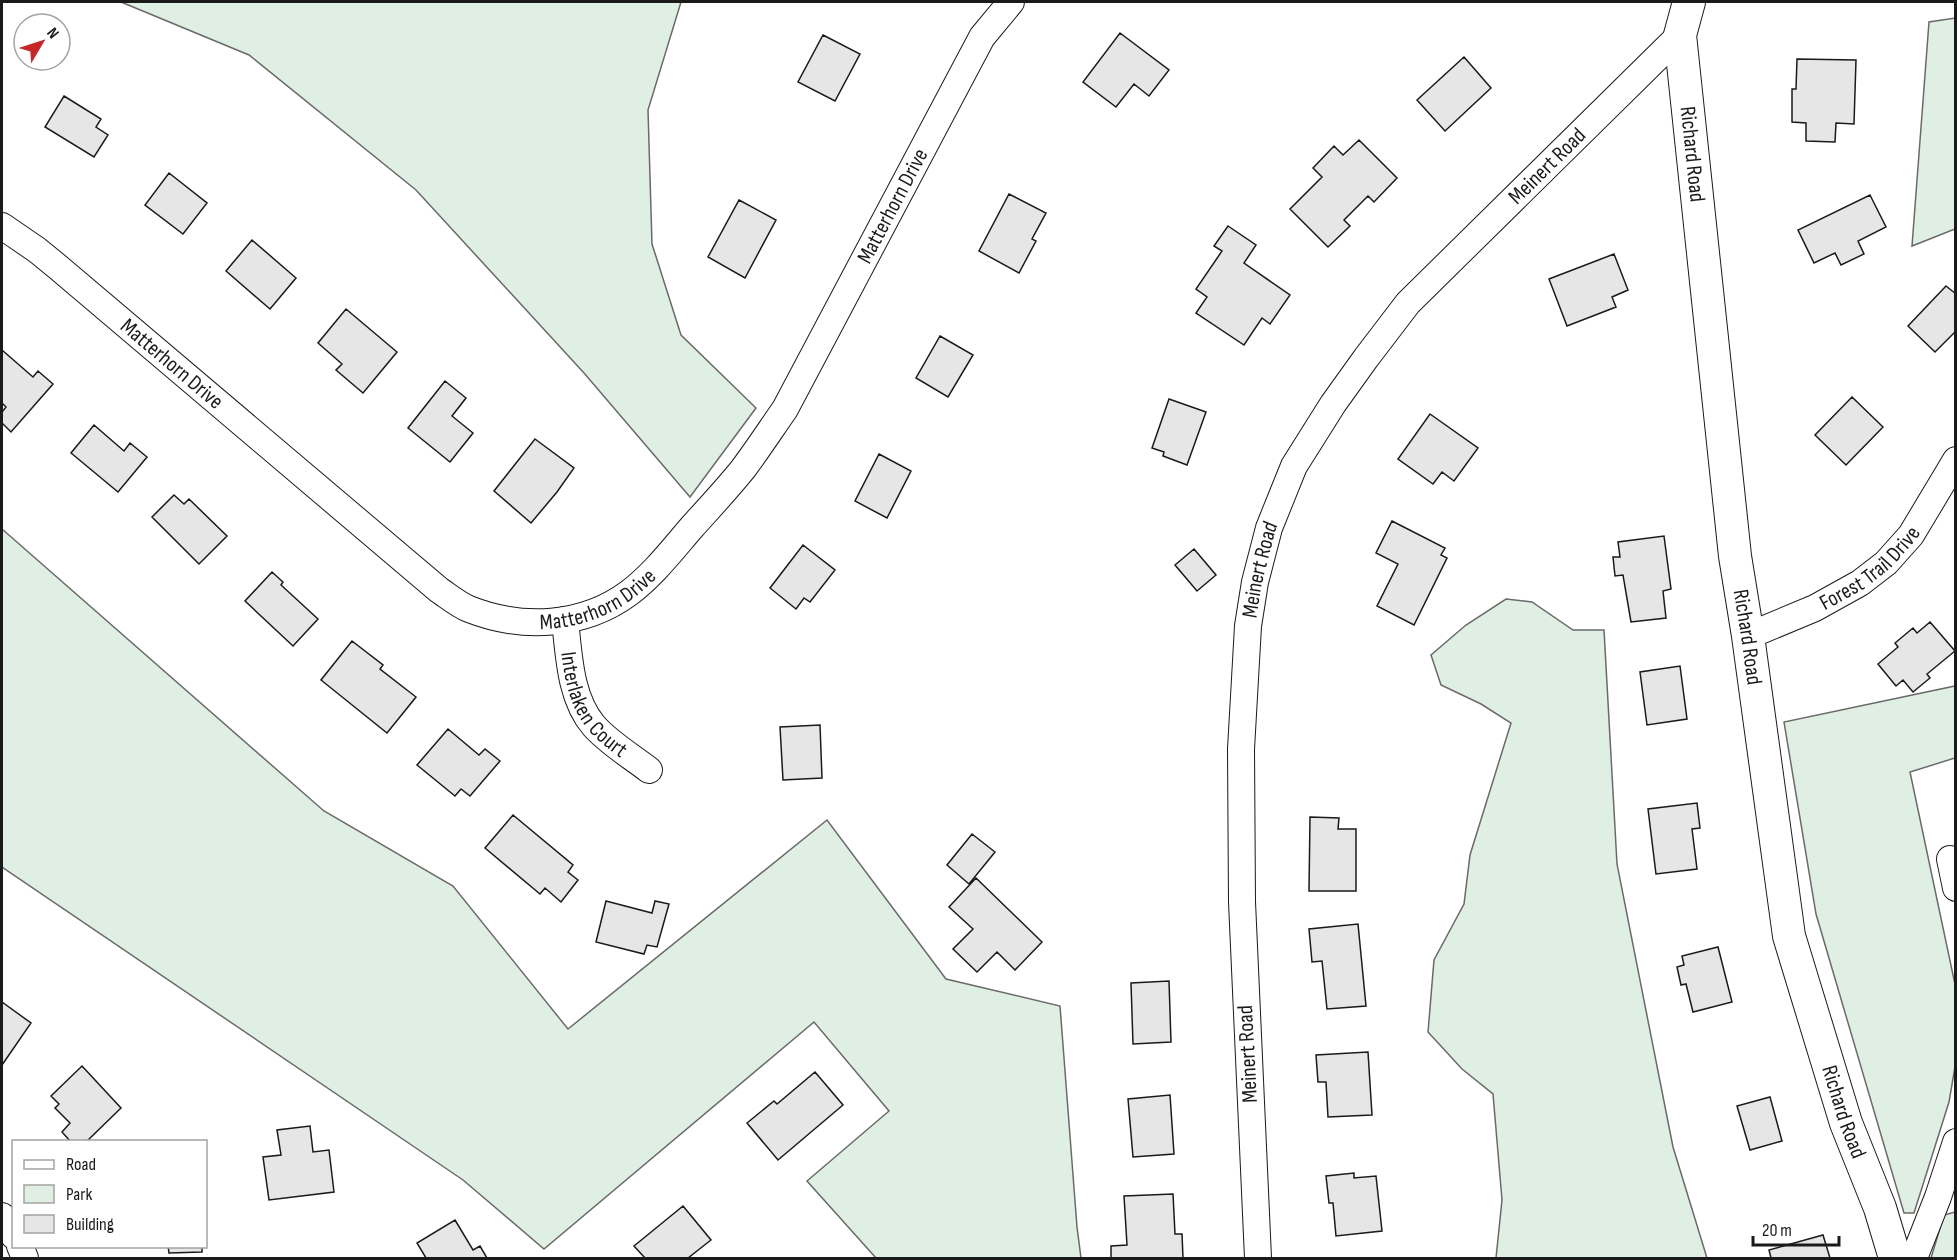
<svg xmlns="http://www.w3.org/2000/svg" width="1957" height="1260" viewBox="0 0 1957 1260" font-family="'Sofia Sans Condensed',sans-serif">
	<rect width="100%" height="100%" fill="#fff"/>
	<path fill="#e0efe3" stroke="#6a6a6a" stroke-width="1.5" d="M 121,2 L 681,2 L 648,110 L 652,244 L 681,335 L 756,408 L 690,497 L 584,373 L 416,190 L 249,55 Z
		M 1955,18 L 1955,229 L 1912,246 L 1929,22 Z
		M 2,529 L 324,811 L 453,886 L 568,1029 L 827,820 L 946,979 L 1060,1006 L 1077,1227 L 1081,1258 L 876,1258 L 807,1181 L 889,1111 L 814,1022 L 544,1249 L 463,1180 L 2,867 Z
		M 1506,599 L 1532,602 L 1573,630 L 1604,630 L 1617,864 L 1673,1147 L 1707,1258 L 1496,1258 L 1502,1200 L 1493,1094 L 1462,1069 L 1428,1032 L 1434,960 L 1464,904 L 1470,855 L 1511,723 L 1481,704 L 1441,685 L 1431,655 L 1466,625 Z
		M 1955,686 L 1955,758 L 1910,772 L 1956,989 L 1955,1067 L 1949,1102 L 1914,1213 L 1904,1213 L 1816,914 L 1784,722 Z
		M 1955,1212 L 1955,1258 L 1931,1258 L 1944,1215 Z"/>
	<path fill="#e6e6e6" stroke="#1a1a1a" stroke-width="1.5" d="M 1120,33 L 1169,70 L 1149,96 L 1134,84 L 1116,107 L 1083,82 Z
		M 823,35 L 860,54 L 835,101 L 798,82 Z
		M 1464,57 L 1491,88 L 1445,131 L 1417,100 Z
		M 1797,59 L 1856,60 L 1854,124 L 1836,123 L 1835,142 L 1806,141 L 1806,123 L 1792,122 L 1792,89 L 1796,89 Z
		M 64,96 L 101,119 L 96,127 L 108,135 L 94,157 L 45,127 Z
		M 1359,140 L 1397,178 L 1374,202 L 1368,196 L 1344,220 L 1350,226 L 1328,247 L 1290,209 L 1322,177 L 1313,168 L 1334,146 L 1343,155 Z
		M 169,173 L 207,203 L 183,234 L 145,205 Z
		M 1009,194 L 1046,213 L 1032,239 L 1036,241 L 1019,273 L 979,251 Z
		M 1870,195 L 1886,227 L 1858,241 L 1864,254 L 1841,265 L 1835,253 L 1814,263 L 1798,230 Z
		M 739,200 L 776,220 L 745,278 L 708,257 Z
		M 1228,226 L 1256,245 L 1244,263 L 1290,295 L 1270,324 L 1262,318 L 1244,345 L 1196,313 L 1207,297 L 1196,289 L 1222,251 L 1214,246 Z
		M 252,240 L 296,278 L 270,309 L 226,271 Z
		M 1614,254 L 1628,290 L 1612,297 L 1616,307 L 1567,326 L 1549,279 Z
		M 1946,286 L 1956,294 L 1956,331 L 1935,352 L 1908,326 Z
		M 346,309 L 397,352 L 363,393 L 336,370 L 342,364 L 318,343 Z
		M 940,336 L 973,355 L 948,397 L 916,378 Z
		M 2,350 L 33,377 L 38,371 L 53,384 L 11,432 L 2,423 L 2,412 L 6,407 L 2,403 Z
		M 445,381 L 466,398 L 452,416 L 473,433 L 450,462 L 408,428 Z
		M 1852,397 L 1883,427 L 1846,465 L 1815,435 Z
		M 1169,399 L 1206,412 L 1187,465 L 1163,456 L 1164,452 L 1152,448 Z
		M 1430,414 L 1478,448 L 1454,481 L 1442,472 L 1433,484 L 1398,459 Z
		M 94,425 L 124,451 L 130,443 L 147,457 L 118,492 L 71,453 Z
		M 535,439 L 574,468 L 557,492 L 531,523 L 494,491 Z
		M 879,454 L 911,471 L 887,518 L 855,501 Z
		M 174,495 L 184,504 L 189,499 L 227,536 L 199,564 L 152,517 Z
		M 1392,521 L 1445,548 L 1441,555 L 1447,558 L 1414,625 L 1377,606 L 1398,564 L 1376,553 Z
		M 1664,536 L 1671,589 L 1663,591 L 1666,618 L 1631,622 L 1623,575 L 1615,576 L 1613,557 L 1620,557 L 1618,542 Z
		M 803,545 L 835,570 L 810,602 L 804,598 L 796,609 L 770,588 Z
		M 1194,549 L 1216,575 L 1197,591 L 1175,565 Z
		M 272,572 L 283,582 L 281,585 L 318,619 L 293,646 L 245,601 Z
		M 1930,622 L 1955,651 L 1927,674 L 1930,678 L 1913,692 L 1903,680 L 1896,686 L 1878,664 L 1898,647 L 1895,643 L 1913,628 L 1917,633 Z
		M 352,641 L 383,665 L 380,669 L 416,697 L 387,733 L 321,680 Z
		M 1680,666 L 1687,719 L 1647,725 L 1640,672 Z
		M 820,725 L 822,778 L 783,780 L 780,727 Z
		M 448,729 L 479,755 L 485,749 L 500,761 L 470,796 L 461,789 L 455,796 L 417,765 Z
		M 1697,803 L 1700,828 L 1692,829 L 1697,869 L 1656,874 L 1648,809 Z
		M 513,815 L 573,865 L 568,872 L 578,880 L 561,902 L 545,888 L 540,894 L 485,848 Z
		M 1310,817 L 1339,818 L 1338,829 L 1356,829 L 1356,891 L 1309,891 Z
		M 972,834 L 995,852 L 969,884 L 947,865 Z
		M 976,878 L 1042,942 L 1015,970 L 997,952 L 977,972 L 953,949 L 973,929 L 949,907 Z
		M 606,901 L 652,913 L 655,901 L 669,904 L 657,947 L 647,945 L 644,954 L 596,942 Z
		M 1358,924 L 1366,1006 L 1327,1009 L 1322,961 L 1312,962 L 1309,929 Z
		M 1718,947 L 1732,1002 L 1693,1012 L 1686,984 L 1681,985 L 1677,967 L 1684,965 L 1682,956 Z
		M 1169,981 L 1171,1042 L 1133,1044 L 1131,983 Z
		M 2,1002 L 31,1023 L 2,1065 Z
		M 1368,1052 L 1372,1115 L 1328,1117 L 1326,1082 L 1318,1082 L 1316,1055 Z
		M 82,1066 L 121,1108 L 86,1142 L 71,1142 L 62,1132 L 70,1123 L 55,1108 L 59,1104 L 51,1096 Z
		M 815,1072 L 843,1105 L 778,1160 L 747,1123 L 774,1101 L 777,1104 Z
		M 1170,1095 L 1174,1154 L 1133,1157 L 1128,1099 Z
		M 1770,1097 L 1782,1141 L 1750,1150 L 1737,1106 Z
		M 310,1126 L 313,1152 L 329,1150 L 334,1192 L 269,1200 L 263,1157 L 281,1155 L 277,1130 Z
		M 1354,1173 L 1354,1178 L 1376,1176 L 1382,1231 L 1336,1236 L 1333,1203 L 1329,1203 L 1326,1176 Z
		M 1173,1194 L 1175,1234 L 1182,1234 L 1183,1258 L 1111,1258 L 1111,1246 L 1127,1245 L 1124,1196 Z
		M 683,1206 L 711,1240 L 688,1258 L 645,1258 L 634,1246 Z
		M 455,1220 L 473,1250 L 480,1246 L 487,1258 L 426,1258 L 417,1243 Z
		M 1823,1235 L 1830,1258 L 1771,1258 L 1769,1250 Z
		M 168,1246 L 202,1246 L 202,1252 L 169,1253 Z"/>
	<g fill="none" stroke-linecap="round" stroke-linejoin="round">
		<defs>
			<g id="minor">
				<path id="s1" d="M 2,226 L 37,250 L 59,268 L 439,590 C 448,596 459,605 469,609 C 522,630 583,627 629,593 C 654,574 672,550 692,527 C 709,508 727,489 743,469 C 758,449 771,429 785,409 L 982,37 L 1011,2"/>
				<path id="s2" d="M 565,620 C 569,656 570,698 594,726 C 609,743 631,756 649,770"/>
				<path id="s3" d="M 1748,636 L 1815,608 L 1860,583 L 1886,563 L 1911,535 L 1956,460"/>
				<path d="M 1950,859 L 1956,888"/>
				<path d="M 2,1216 L 14,1236"/>
				<path d="M 20,1246 L 25,1258"/>
				<path id="s4" d="M 1258,1258 L 1242,902 L 1241,749 L 1248,626 L 1255,582 L 1269,528 L 1294,466 L 1333,404 L 1366,358 L 1408,303 L 1680,35"/>
				<path d="M 1914,1258 L 1938,1197 L 1956,1142"/>
			</g>
			<g id="tertiary">
				<path id="s5" d="M 1689,2 L 1680,35 L 1735,556 L 1748,636 L 1789,936 L 1846,1123 L 1880,1208 L 1895,1258"/>
			</g>
		</defs>
		<use href="#minor" stroke="#1a1a1a" stroke-width="28"/>
		<use href="#tertiary" stroke="#1a1a1a" stroke-width="34"/>
		<use href="#minor" stroke="#fff" stroke-width="26"/>
		<use href="#tertiary" stroke="#fff" stroke-width="32"/>
	</g>
	<g text-anchor="middle" dominant-baseline="central" stroke-width="4.5" stroke-linejoin="round" paint-order="stroke">
		<g font-size="22" fill="#1a1a1a" stroke="#fff">
			<text stroke="none"><textPath href="#s5" startOffset="154">Richard Road</textPath></text>
			<text stroke="none"><textPath href="#s4" startOffset="1194">Meinert Road</textPath></text>
			<text stroke="none"><textPath href="#s1" startOffset="1244">Matterhorn Drive</textPath></text>
			<text stroke="none"><textPath href="#s1" startOffset="219">Matterhorn Drive</textPath></text>
			<text stroke="none"><textPath href="#s3" startOffset="141">Forest Trail Drive</textPath></text>
			<text stroke="none"><textPath href="#s4" startOffset="690">Meinert Road</textPath></text>
			<text stroke="none"><textPath href="#s1" startOffset="740">Matterhorn Drive</textPath></text>
			<text stroke="none"><textPath href="#s5" startOffset="640">Richard Road</textPath></text>
			<text stroke="none"><textPath href="#s2" startOffset="92">Interlaken Court</textPath></text>
			<text transform="translate(1248 1054) rotate(-93)">Meinert Road</text>
			<text stroke="none"><textPath href="#s5" startOffset="1126">Richard Road</textPath></text>
		</g>
	</g>
	<rect width="1957" height="1260" fill="none" stroke="#1a1a1a" stroke-width="6"/>
	<rect x="12" y="1140" width="195" height="108" fill="#ffffff" stroke="#a3a3a3" stroke-width="1.5"/>
	<rect x="24" y="1160" width="30" height="9" fill="#ffffff" stroke="#a3a3a3" stroke-width="1.5"/>
	<text x="66" y="1170" font-size="18" fill="#1a1a1a">Road</text>
	<rect x="24" y="1185" width="30" height="18" fill="#e0efe3" stroke="#a3a3a3" stroke-width="1.5"/>
	<text x="66" y="1200" font-size="18" fill="#1a1a1a">Park</text>
	<rect x="24" y="1215" width="30" height="18" fill="#e6e6e6" stroke="#a3a3a3" stroke-width="1.5"/>
	<text x="66" y="1230" font-size="18" fill="#1a1a1a">Building</text>
	<g transform="translate(42 42) rotate(51)"><circle r="28" fill="#ffffff" stroke="#a3a3a3" stroke-width="1.5"/>
	<path d="M0-4.5L10 22L0 15L-10 22Z" fill="#c62828"/>
	<text y="-9" font-size="16" font-weight="bold" text-anchor="middle" fill="#1a1a1a">N</text>
	</g>
	<path d="M1753 1236v9h86v-9" fill="none" stroke="#1a1a1a" stroke-width="3"/>
	<text x="1762" y="1236" font-size="18" fill="#1a1a1a" stroke="#ffffff" stroke-width="4.5" paint-order="stroke">20 m</text>
</svg>
